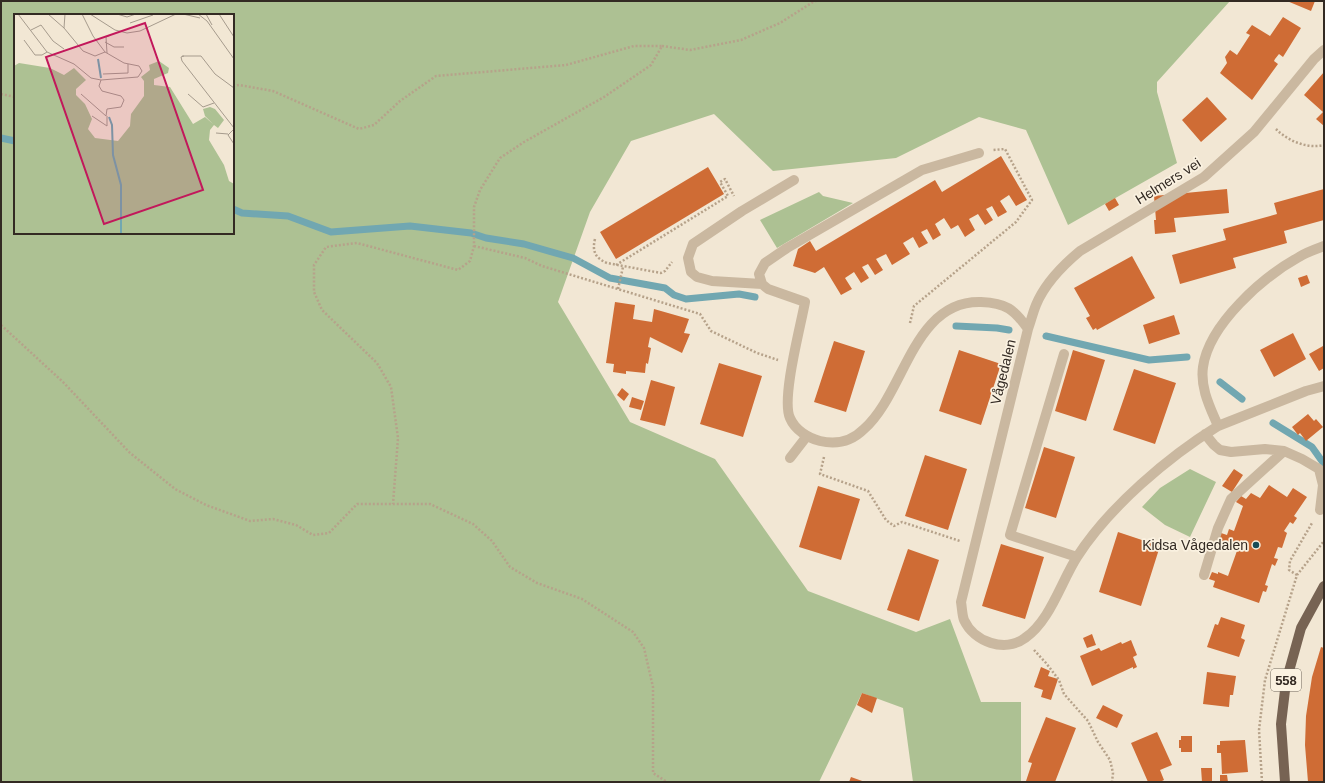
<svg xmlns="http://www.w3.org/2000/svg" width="1325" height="783" viewBox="0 0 1325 783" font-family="Arial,sans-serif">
	<rect width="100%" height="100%" fill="#f2e7d4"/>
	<path fill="#adc193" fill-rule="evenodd" d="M 1,1 L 1230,1 L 1157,82 L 1157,92 L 1177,163 L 1068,225 L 1026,130 L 979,117 L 896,158 L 773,171 L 714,114 L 631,141 L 590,212 L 558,302 L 630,422 L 715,459 L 808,591 L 916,632 L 950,619 L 981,702 L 1021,702 L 1021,782 L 913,782 L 903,708 L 862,693 L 819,782 L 1,782 ZM 15,15 L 233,15 L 233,233 L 15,233 Z
		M 819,192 L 823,196 L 853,203 L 777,248 L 760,220 Z
		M 1190,469 L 1216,482 L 1190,537 L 1165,525 L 1142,507 L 1160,488 Z"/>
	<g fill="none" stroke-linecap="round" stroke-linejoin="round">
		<path stroke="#71a7b1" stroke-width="7" d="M 1,138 L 15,141
			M 233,209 L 242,213 L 288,216 L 331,232 L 410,226 L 471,233 L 486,238 L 524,244 L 573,258 L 610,278 L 665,288 L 674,295 L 686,299 L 739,294 L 755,297
			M 956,326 L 997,328 L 1009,330
			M 1046,336 L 1149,360 L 1187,357
			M 1220,382 L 1242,399
			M 1273,423 L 1312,447 L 1324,464"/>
	</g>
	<path fill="#cf6c35" d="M 1287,1 L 1315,1 L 1311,11 Z
		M 1283,17 L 1301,28 L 1283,57 L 1279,54 L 1275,59 L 1274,61 L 1278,64 L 1252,100 L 1220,73 L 1227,63 L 1225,57 L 1230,50 L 1237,55 L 1250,35 L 1246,33 L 1252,25 L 1270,36 Z
		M 1324,72 L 1324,126 L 1316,119 L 1323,112 L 1304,95 Z
		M 1207,97 L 1227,119 L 1201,142 L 1182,120 Z
		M 1001,156 L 1027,200 L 1016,206 L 1009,195 L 1000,201 L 1007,212 L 998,217 L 992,206 L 986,209 L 993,220 L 985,225 L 978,214 L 969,219 L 975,230 L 965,237 L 958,225 L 951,229 L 944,218 L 935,224 L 941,235 L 933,240 L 927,229 L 921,232 L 928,243 L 919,248 L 913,237 L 903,243 L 910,254 L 892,265 L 886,254 L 876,259 L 883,270 L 875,275 L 868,264 L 862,267 L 869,278 L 861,283 L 854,272 L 845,278 L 852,289 L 841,295 L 824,267 L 815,273 L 793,266 L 798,249 L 810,241 L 816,251 L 935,180 L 942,192 Z
		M 708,167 L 724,194 L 616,259 L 600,232 Z
		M 1227,189 L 1229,213 L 1174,218 L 1176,232 L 1155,234 L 1154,220 L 1156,220 L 1154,196 Z
		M 1324,189 L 1324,220 L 1284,231 L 1287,243 L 1233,258 L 1236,268 L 1180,284 L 1172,255 L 1226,240 L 1223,229 L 1277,214 L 1274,203 Z
		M 1115,198 L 1119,205 L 1109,211 L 1105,204 Z
		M 1132,256 L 1155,298 L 1097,330 L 1096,328 L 1093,330 L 1086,318 L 1090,316 L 1074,288 Z
		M 1307,275 L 1310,283 L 1301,287 L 1298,278 Z
		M 615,302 L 635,305 L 633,319 L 652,322 L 654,309 L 689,319 L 684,333 L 690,334 L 682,353 L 650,337 L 648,347 L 651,348 L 648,364 L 646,363 L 645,373 L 626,371 L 626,374 L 613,372 L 614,364 L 606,363 Z
		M 1174,315 L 1180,334 L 1149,344 L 1143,325 Z
		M 1293,333 L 1306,359 L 1274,377 L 1260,350 Z
		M 834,341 L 865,351 L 846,412 L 814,402 Z
		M 1323,346 L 1324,368 L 1319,371 L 1309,354 Z
		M 959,350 L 1001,364 L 981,425 L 939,411 Z
		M 1073,350 L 1105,360 L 1086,421 L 1055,411 Z
		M 719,363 L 762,376 L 743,437 L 700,424 Z
		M 1134,369 L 1176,383 L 1155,444 L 1113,430 Z
		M 651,380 L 675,387 L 665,426 L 640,420 Z
		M 622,388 L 629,394 L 624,401 L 617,395 Z
		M 632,397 L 644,401 L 641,410 L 629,407 Z
		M 1308,414 L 1314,421 L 1316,419 L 1323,427 L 1306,441 L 1300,433 L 1298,435 L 1292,427 Z
		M 1044,447 L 1075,457 L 1056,518 L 1025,508 Z
		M 925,455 L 967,469 L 948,530 L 905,516 Z
		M 1234,469 L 1243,475 L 1232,492 L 1222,486 Z
		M 1269,485 L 1287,497 L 1293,488 L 1307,497 L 1294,516 L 1297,518 L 1293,524 L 1290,522 L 1284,531 L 1287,533 L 1282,548 L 1278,547 L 1274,558 L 1278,559 L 1275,566 L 1272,564 L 1265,585 L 1268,586 L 1266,592 L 1263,591 L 1259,603 L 1213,587 L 1215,581 L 1209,579 L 1212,572 L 1218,574 L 1218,572 L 1228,576 L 1238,548 L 1224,543 L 1225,542 L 1218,540 L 1221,533 L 1227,535 L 1229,529 L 1234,531 L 1243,506 L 1236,502 L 1241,496 L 1246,499 L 1251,493 L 1260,498 Z
		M 818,486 L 860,499 L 841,560 L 799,547 Z
		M 1118,532 L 1160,546 L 1141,606 L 1099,592 Z
		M 1001,544 L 1044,557 L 1025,619 L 982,606 Z
		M 908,549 L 939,560 L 919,621 L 887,610 Z
		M 1221,617 L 1245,625 L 1241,638 L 1245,640 L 1239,657 L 1207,647 L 1215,624 L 1218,625 Z
		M 1092,634 L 1096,645 L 1087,648 L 1083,638 Z
		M 1131,640 L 1137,655 L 1133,657 L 1137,667 L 1133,669 L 1133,667 L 1092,686 L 1080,656 L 1099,648 L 1101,651 L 1121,642 L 1122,644 Z
		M 1321,647 L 1324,648 L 1324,782 L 1308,782 L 1305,745 L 1306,716 L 1312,677 Z
		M 1041,667 L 1050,671 L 1048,676 L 1058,679 L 1051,700 L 1041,697 L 1043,690 L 1034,687 Z
		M 1207,672 L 1236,676 L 1233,695 L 1230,695 L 1229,707 L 1203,704 Z
		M 862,693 L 877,698 L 872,713 L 857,705 Z
		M 1103,705 L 1123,715 L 1117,728 L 1096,718 Z
		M 1046,717 L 1076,728 L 1055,782 L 1028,782 L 1026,781 L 1032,763 L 1028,762 Z
		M 1157,732 L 1172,765 L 1160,770 L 1164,780 L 1160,782 L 1148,782 L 1131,743 Z
		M 1181,736 L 1192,736 L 1192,752 L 1181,752 L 1181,748 L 1179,748 L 1179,740 L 1181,740 Z
		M 1245,740 L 1248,772 L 1222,774 L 1221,753 L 1217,753 L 1217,745 L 1220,745 L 1220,741 Z
		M 1201,768 L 1212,768 L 1212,782 L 1202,782 Z
		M 1220,775 L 1227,775 L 1228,782 L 1220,782 Z
		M 851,777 L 865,782 L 849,782 Z"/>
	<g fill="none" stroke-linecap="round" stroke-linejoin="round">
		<path stroke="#b6a28a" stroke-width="2.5" stroke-dasharray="2 2" stroke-linecap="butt" d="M 662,46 L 690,50 L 741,40 L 780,23 L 813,2 L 816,1
			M 233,86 L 239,85 L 273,91 L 359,129 L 374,125 L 400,101 L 436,76 L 566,65 L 634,46 L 662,46 L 651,65 L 629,80 L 604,97 L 524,142 L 500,158 L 480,190 L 474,207 L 474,246 L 470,261 L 458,270 L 357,243 L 326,247 L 314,265 L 314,292 L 322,310 L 377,363 L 391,387 L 398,438 L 393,504
			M 1,94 L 15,97
			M 1276,129 C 1288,141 1307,149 1324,145
			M 595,239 C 592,251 595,258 607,263 L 661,273 L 665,271 L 672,262
			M 474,246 L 525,258 L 542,266 L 700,314 L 711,331 L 757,353 L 778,360
			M 616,265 L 728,196 L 720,182 L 725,179 L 734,196
			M 618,289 L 623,267
			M 910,323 L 914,306 L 1016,222 L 1032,200 L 1005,149 L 993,150
			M 1,325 L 63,382 L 130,453 L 175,489 L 206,505 L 250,521 L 273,519 L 296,525 L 313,535 L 329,533 L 357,504 L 430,504 L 473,524 L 492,541 L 510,567 L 537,583 L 582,599 L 633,632 L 644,648 L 653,687 L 653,773 L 667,782
			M 824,457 L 820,474 L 868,491 L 886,520 L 894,526 L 902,522 L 960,541
			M 1297,575 L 1289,570 L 1290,561 L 1312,523
			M 1034,650 L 1046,663 L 1059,680 L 1064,694 L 1088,721 L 1098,742 L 1110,760 L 1113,773 L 1112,782
			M 1262,782 L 1259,730 L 1265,680 L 1297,575 L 1324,541"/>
		<path stroke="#cab8a0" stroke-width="10" d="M 979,153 L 922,170 L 787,248 L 765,263 L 759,274 L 762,284 L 768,289 L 805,302 C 801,325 781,399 790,418 C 795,430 808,438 820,441 C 837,445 852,441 864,429 C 905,393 913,300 981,302 C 1006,303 1014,309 1028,329 L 961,602 C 962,607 962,615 964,620 C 974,642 1005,653 1025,638 C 1050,621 1061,582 1077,557 C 1109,507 1168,457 1218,426 L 1306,391 L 1324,386
			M 762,284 L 712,281 L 697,277 L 691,272 L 688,258 L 693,244 L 742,211 L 794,180
			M 1028,329 C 1031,321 1033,312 1036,305 C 1045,283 1062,266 1080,251 L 1204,177 L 1254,132 L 1314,59 L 1324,50
			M 1064,354 L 1010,535 L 1077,557
			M 1218,426 C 1210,407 1200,388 1203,367 C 1209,324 1263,277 1299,257 C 1307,252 1316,249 1324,246
			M 1205,434 L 1214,445 L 1220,450 L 1231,452 L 1265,449 L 1284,451 L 1302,459 L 1319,469 L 1323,485 L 1320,510
			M 790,458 L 807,436
			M 1204,575 L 1218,528 L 1231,499 L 1284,451"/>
		<path stroke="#776353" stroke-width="10" d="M 1285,782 L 1281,724 L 1286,682 L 1301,628 L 1324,586"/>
	</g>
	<circle fill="#174c57" stroke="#faf1e0" stroke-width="1.5" cx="1256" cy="545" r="4"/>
	<g text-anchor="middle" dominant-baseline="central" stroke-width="3.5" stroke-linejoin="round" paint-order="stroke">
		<rect fill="#faf1e0" stroke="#6f665c" stroke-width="1" x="1271" y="669" width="30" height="22" rx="3"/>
		<g font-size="13" font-weight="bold" fill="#332a23">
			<text x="1286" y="680">558</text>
		</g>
		<g font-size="14" fill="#332a23" stroke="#faf1e0">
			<text transform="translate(1168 181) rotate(-32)">Helmers vei</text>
			<text transform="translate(1003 372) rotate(-76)">Vågedalen</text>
		</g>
		<g font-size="14" fill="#332a23" stroke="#faf1e0" text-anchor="end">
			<text x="1248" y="545">Kidsa Vågedalen</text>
		</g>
	</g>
	<g transform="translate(14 14)">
		<rect width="220" height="220" fill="#f2e7d4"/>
		<path d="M 145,47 L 155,54 L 154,59 L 140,65 L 140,71 L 156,73 L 179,110 L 191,103 L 199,110 L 191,102 L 189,95 L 196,93 L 201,95 L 210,106 L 204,114 L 200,111 L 196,116 L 195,126 L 210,151 L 215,167 L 220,170 L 220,220 L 0,220 L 0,52 L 5,49 L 36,54 L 50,61 L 60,54 L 72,66 L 62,75 L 62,81 L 71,90 L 78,105 L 74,115 L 81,124 L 104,127 L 116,112 L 117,100 L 130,82 L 130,67 L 127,63 L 136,56 L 135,51 Z" fill="#adc193"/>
		<path fill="none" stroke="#71a7b1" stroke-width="2" d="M 84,45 L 87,64M 95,103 L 98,111 L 99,141 L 107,171 L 107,220"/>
		<path fill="none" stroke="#a69b8d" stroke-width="1" d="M 4,0 L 33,38 L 60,50 L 77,64 L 87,66M 34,0 L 50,14 L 69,37 L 81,42 L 91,38M 76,0 L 101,16 L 113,19 L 126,17 L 162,0M 103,0 L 113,3 L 122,0M 169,0 L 186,4M 184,0 L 193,7 L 220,45M 192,0 L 198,11M 205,0 L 220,23M 116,9 L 139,1M 50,14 L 51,0M 17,16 L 27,11 L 39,27 L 50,35M 10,26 L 21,41 L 28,41 L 33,38M 91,28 L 100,33 L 110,33M 93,39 L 92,23 L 97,21M 168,42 L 187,42 L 201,60 L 220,74M 170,42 L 167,43 L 168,47 L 220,114M 89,60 L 114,59 L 114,50M 67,80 L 92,102 L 93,95 L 107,93 L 110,86 L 107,82 L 88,77 L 85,72 L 87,66 L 124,63 L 128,57 L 125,52 L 110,49 L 91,38 L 79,22 L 68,0M 174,80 L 189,93 L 200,89M 78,102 L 93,112 L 93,102M 220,115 L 214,121 L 220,130M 202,119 L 214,120"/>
		<path fill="#c2185b" fill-opacity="0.15" stroke="#c2185b" stroke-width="2" d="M 131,9 L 189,176 L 90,210 L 32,43 Z"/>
		<rect width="220" height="220" fill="none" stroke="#332a23" stroke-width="2"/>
	</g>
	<rect width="1325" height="783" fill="none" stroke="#332a23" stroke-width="4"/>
</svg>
